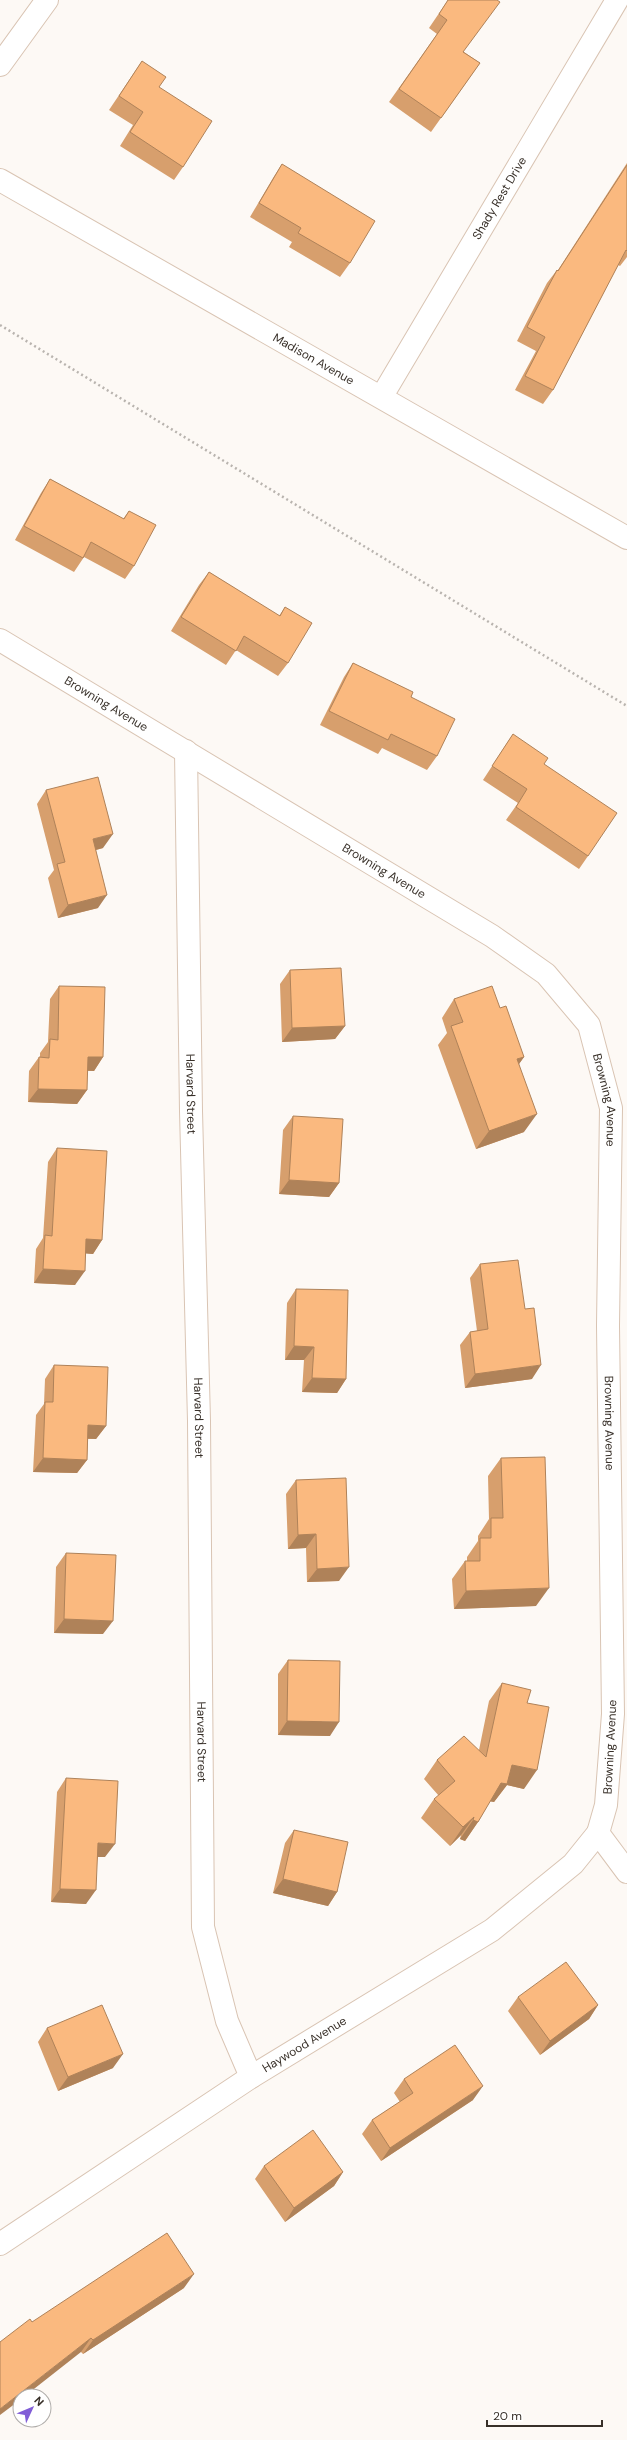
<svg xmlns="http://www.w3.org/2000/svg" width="627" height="2440" viewBox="0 0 627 2440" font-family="'DM Sans',sans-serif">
	<rect width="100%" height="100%" fill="#fdf9f5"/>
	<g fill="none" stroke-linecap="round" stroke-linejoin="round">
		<defs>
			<g id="minor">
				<path d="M 0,65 L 47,0"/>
				<path id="s1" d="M 0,180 L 627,538"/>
				<path id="s2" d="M 382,396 L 617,0"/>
				<path id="s3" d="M 0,640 L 492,936 L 546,974 L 589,1025 L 611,1108 L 608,1326 L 613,1714 L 606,1805 L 598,1833 L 627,1872"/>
				<path id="s4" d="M 186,751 L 191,1111 L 199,1421 L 203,1927 L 227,2021 L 251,2077"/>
				<path id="s5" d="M 0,2244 L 251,2077 L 492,1930 L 573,1864 L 598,1833"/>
			</g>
		</defs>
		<use href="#minor" stroke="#d9c4b3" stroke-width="24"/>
		<path stroke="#b9b4af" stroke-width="2.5" stroke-dasharray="2 3" stroke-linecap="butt" d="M 0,325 L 627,706"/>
		<use href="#minor" stroke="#fff" stroke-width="22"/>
	</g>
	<path fill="#d79f6d" d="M 448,0 L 464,52 L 480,63 L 431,132 L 389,102 L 437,34 L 429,28 Z
		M 142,61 L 159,87 L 183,167 L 174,180 L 120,146 L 133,125 L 109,110 Z
		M 627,163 L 627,257 L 620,266 L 618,265 L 553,390 L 543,404 L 515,390 L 536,351 L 517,341 L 547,283 L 557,270 L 558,270 Z
		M 282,164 L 350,263 L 340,277 L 289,247 L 292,242 L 250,217 L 273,178 Z
		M 50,479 L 123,519 L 129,511 L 134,566 L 125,579 L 84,557 L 74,572 L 15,540 L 41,493 Z
		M 209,572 L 279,616 L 285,607 L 288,663 L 278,676 L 236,650 L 226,665 L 171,631 L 199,585 Z
		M 353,663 L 411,697 L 437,756 L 427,770 L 382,748 L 378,754 L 320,725 L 344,677 Z
		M 513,734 L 588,856 L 579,869 L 506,820 L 518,803 L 483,780 Z
		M 46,790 L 103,848 L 96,850 L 98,908 L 58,918 L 48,878 L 54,870 L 37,804 Z
		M 290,970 L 345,1026 L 335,1039 L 282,1042 L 280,984 Z
		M 59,986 L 103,1057 L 94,1071 L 87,1071 L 87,1090 L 77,1104 L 28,1102 L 29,1071 L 39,1057 L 40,1057 L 40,1053 L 48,1042 L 50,999 Z
		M 454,999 L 500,1008 L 524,1057 L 519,1064 L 524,1132 L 476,1149 L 438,1045 L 447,1033 L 442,1018 Z
		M 293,1116 L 339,1183 L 329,1197 L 279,1194 L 283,1130 Z
		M 57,1148 L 102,1240 L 93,1254 L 86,1253 L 75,1285 L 34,1283 L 36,1249 L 43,1238 L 48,1162 Z
		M 480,1264 L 532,1379 L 465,1388 L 460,1345 L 470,1332 L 477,1331 L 470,1278 Z
		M 296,1289 L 346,1379 L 337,1393 L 302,1392 L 304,1360 L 285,1360 L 287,1303 Z
		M 54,1365 L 106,1426 L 96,1439 L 88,1439 L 87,1460 L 77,1473 L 33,1472 L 36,1415 L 44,1404 L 45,1379 Z
		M 501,1458 L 536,1606 L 454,1609 L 452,1579 L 465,1561 L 467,1561 L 467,1557 L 478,1541 L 478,1536 L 489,1519 L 488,1476 Z
		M 296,1480 L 339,1581 L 307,1582 L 306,1548 L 288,1549 L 286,1494 Z
		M 66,1553 L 103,1634 L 54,1633 L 56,1567 Z
		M 288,1660 L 330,1736 L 278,1735 L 278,1674 Z
		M 502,1683 L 527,1703 L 524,1789 L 507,1785 L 494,1802 L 490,1801 L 478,1822 L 465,1841 L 460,1839 L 461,1835 L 450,1846 L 421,1818 L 434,1799 L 439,1796 L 424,1779 L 437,1760 L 479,1750 L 489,1701 Z
		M 66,1778 L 105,1857 L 98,1857 L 86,1904 L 51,1902 L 57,1792 Z
		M 294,1830 L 337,1892 L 328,1906 L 273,1893 L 285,1843 Z
		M 518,1997 L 598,2005 L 589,2019 L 540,2055 L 508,2011 Z
		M 47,2028 L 113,2068 L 58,2091 L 38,2042 Z
		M 404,2079 L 473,2100 L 381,2161 L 362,2134 L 372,2120 L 400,2102 L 394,2093 Z
		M 264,2166 L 343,2172 L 334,2186 L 285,2222 L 255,2179 Z
		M 184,2288 L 83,2354 L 81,2352 L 32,2322 Z"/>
	<path fill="#af8259" d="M 113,834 L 103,848 L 84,853 L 93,839 Z
		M 107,895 L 98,908 L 58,918 L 68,905 Z
		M 345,1026 L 335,1039 L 282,1042 L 292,1028 Z
		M 88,1057 L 103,1057 L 94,1071 L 78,1070 Z
		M 524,1057 L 511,1075 L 517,1059 Z
		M 38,1089 L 87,1090 L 77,1104 L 28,1102 Z
		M 537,1114 L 524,1132 L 476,1149 L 489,1131 Z
		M 289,1180 L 339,1183 L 329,1197 L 279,1194 Z
		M 86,1239 L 102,1240 L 93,1254 L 77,1253 Z
		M 43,1269 L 85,1271 L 75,1285 L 34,1283 Z
		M 294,1346 L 314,1347 L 304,1360 L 285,1360 Z
		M 541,1365 L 532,1379 L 465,1388 L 475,1374 Z
		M 312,1378 L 346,1379 L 337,1393 L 302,1392 Z
		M 88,1425 L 106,1426 L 96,1439 L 78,1438 Z
		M 43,1458 L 87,1460 L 77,1473 L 33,1472 Z
		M 316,1534 L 306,1548 L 288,1549 L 298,1535 Z
		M 349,1567 L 339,1581 L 307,1582 L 317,1569 Z
		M 549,1588 L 536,1606 L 454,1609 L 466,1591 Z
		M 64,1619 L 113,1621 L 103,1634 L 54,1633 Z
		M 287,1721 L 339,1722 L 330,1736 L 278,1735 Z
		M 512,1765 L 537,1770 L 524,1789 L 507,1785 L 494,1802 L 488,1801 Z
		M 474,1817 L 461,1835 L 450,1846 L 463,1827 Z
		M 473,1820 L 478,1822 L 465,1841 L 460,1839 Z
		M 98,1843 L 115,1844 L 105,1857 L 88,1857 Z
		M 283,1879 L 337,1892 L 328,1906 L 273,1893 Z
		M 60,1889 L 96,1890 L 86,1904 L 51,1902 Z
		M 598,2005 L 589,2019 L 540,2055 L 550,2041 Z
		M 123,2054 L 113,2068 L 58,2091 L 68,2077 Z
		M 483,2086 L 473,2100 L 381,2161 L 390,2148 Z
		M 343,2172 L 334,2186 L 285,2222 L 294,2208 Z
		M 194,2274 L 184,2288 L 83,2354 L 93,2340 Z
		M 91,2338 L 81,2352 L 25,2396 L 20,2396 L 20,2400 L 0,2415 L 0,2409 Z"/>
	<path fill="#fab97f" stroke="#af8259" d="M 448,0 L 497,0 L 500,2 L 463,52 L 480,63 L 441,118 L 399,89 L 447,20 L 439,14 Z
		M 142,61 L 166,77 L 159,87 L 212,121 L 183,167 L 130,132 L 143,112 L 119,96 Z
		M 282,164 L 375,221 L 350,263 L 298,233 L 301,228 L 259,203 Z
		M 627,165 L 627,251 L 626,250 L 553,390 L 525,376 L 545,337 L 527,327 L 557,270 L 558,271 Z
		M 50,479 L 124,519 L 129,511 L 156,525 L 134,566 L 91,542 L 83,558 L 24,526 Z
		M 209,572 L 280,616 L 285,607 L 312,623 L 288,663 L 244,636 L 236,651 L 181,617 Z
		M 353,663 L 413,692 L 411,697 L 455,719 L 437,756 L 391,734 L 388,740 L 329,711 Z
		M 513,734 L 548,758 L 544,764 L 617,813 L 588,856 L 516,807 L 527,789 L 492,766 Z
		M 98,777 L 113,834 L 93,839 L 107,895 L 68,905 L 57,864 L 65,862 L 46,790 Z
		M 341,968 L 345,1026 L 292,1028 L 290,970 Z
		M 59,986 L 105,987 L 103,1057 L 88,1057 L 87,1090 L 38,1089 L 39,1057 L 49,1058 L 50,1039 L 58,1040 Z
		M 492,986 L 500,1008 L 506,1006 L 524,1057 L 517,1059 L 537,1114 L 489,1131 L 451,1026 L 463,1022 L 454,999 Z
		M 293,1116 L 343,1119 L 339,1183 L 289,1180 Z
		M 57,1148 L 107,1151 L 102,1240 L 86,1239 L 85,1271 L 43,1269 L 45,1235 L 52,1236 Z
		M 518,1260 L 525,1309 L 534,1308 L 541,1365 L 475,1374 L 470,1332 L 488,1329 L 480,1264 Z
		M 296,1289 L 348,1290 L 346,1379 L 312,1378 L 314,1347 L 294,1346 Z
		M 54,1365 L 108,1367 L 106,1426 L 88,1425 L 87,1460 L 43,1458 L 45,1402 L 53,1402 Z
		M 545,1457 L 549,1588 L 466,1591 L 465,1561 L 480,1561 L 480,1538 L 491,1538 L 491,1518 L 503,1518 L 501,1458 Z
		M 346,1478 L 349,1567 L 317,1569 L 316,1534 L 298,1535 L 296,1480 Z
		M 66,1553 L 116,1555 L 113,1621 L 64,1619 Z
		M 288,1660 L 340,1661 L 339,1722 L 287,1721 Z
		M 502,1683 L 531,1690 L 527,1703 L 549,1707 L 537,1770 L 512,1765 L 507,1784 L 501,1783 L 478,1822 L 473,1820 L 474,1817 L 463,1827 L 434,1799 L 455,1781 L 437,1760 L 464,1736 L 486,1757 Z
		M 66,1778 L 118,1781 L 115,1844 L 98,1843 L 96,1890 L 60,1889 Z
		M 294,1830 L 348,1842 L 337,1892 L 283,1879 Z
		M 566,1962 L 598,2005 L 550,2041 L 518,1997 Z
		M 102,2005 L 123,2054 L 68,2077 L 47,2028 Z
		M 455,2045 L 483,2086 L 390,2148 L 372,2120 L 413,2093 L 404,2079 Z
		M 313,2130 L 343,2172 L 294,2208 L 264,2166 Z
		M 167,2233 L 194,2274 L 93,2340 L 91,2338 L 0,2409 L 0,2342 L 30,2319 L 32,2322 Z"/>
	<g text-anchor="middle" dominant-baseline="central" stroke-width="3" stroke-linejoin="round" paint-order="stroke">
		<g font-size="12" fill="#383029" stroke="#fff">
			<text stroke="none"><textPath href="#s2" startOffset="230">Shady Rest Drive</textPath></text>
			<text stroke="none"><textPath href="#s1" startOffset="361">Madison Avenue</textPath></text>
			<text stroke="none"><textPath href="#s3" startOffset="124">Browning Avenue</textPath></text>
			<text stroke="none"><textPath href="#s3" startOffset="448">Browning Avenue</textPath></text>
			<text stroke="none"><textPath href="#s4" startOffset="343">Harvard Street</textPath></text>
			<text stroke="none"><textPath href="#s3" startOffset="784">Browning Avenue</textPath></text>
			<text stroke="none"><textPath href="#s4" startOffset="667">Harvard Street</textPath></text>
			<text stroke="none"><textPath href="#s3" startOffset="1108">Browning Avenue</textPath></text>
			<text stroke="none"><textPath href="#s4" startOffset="991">Harvard Street</textPath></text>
			<text transform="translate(610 1747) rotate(-87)">Browning Avenue</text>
			<text stroke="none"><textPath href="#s5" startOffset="364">Haywood Avenue</textPath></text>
		</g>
	</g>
	<g transform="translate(32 2408) rotate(46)"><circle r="19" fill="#ffffff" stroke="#afaca9"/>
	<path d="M0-3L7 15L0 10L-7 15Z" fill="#815dd7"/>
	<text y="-6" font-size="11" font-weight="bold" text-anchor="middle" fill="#383029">N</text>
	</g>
	<path d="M487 2420v6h115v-6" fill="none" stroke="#383029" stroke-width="2"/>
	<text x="493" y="2420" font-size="12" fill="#383029" stroke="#ffffff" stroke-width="3" paint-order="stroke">20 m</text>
</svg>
